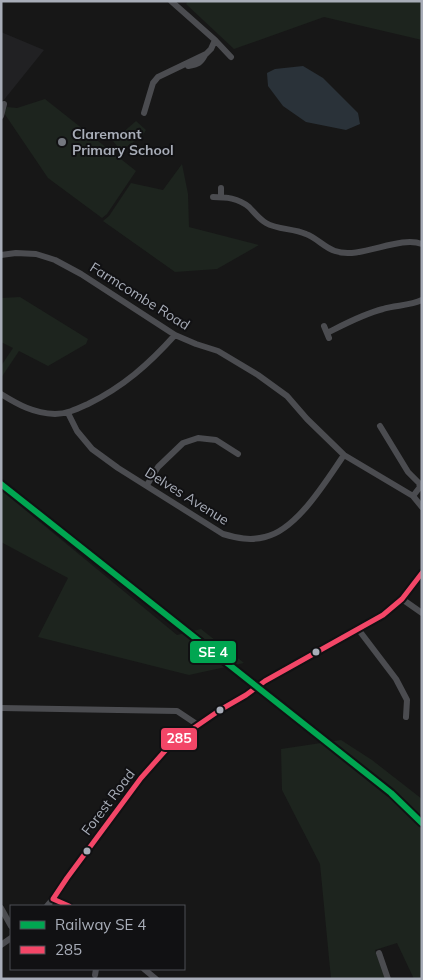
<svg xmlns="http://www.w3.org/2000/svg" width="423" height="980" viewBox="0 0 423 980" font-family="Mulish,sans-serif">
	<rect width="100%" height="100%" fill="#171717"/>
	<path fill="#212123" d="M 1,32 L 44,50 L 3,101 L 1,100 Z"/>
	<path fill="#1d241e" d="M 188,1 L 422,1 L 422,40 L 324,17 L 234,49 L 186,4 Z
		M 45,99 L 136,171 L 107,214 L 102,218 L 48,178 L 4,113 L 7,107 L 17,108 Z
		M 136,121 L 146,130 L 143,135 L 121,151 L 113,141 Z
		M 182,164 L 188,194 L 189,227 L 259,245 L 217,269 L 175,272 L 103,221 L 109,216 L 131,183 L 163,190 Z
		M 20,297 L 88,339 L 86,344 L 48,366 L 19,351 L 1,378 L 1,366 L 13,348 L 1,342 L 1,298 Z
		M 1,490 L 177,635 L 201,629 L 244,663 L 189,675 L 38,637 L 68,578 L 1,542 Z
		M 341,740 L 372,760 L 422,799 L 422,979 L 414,979 L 397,943 L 375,950 L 385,979 L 331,979 L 320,864 L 282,790 L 281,749 Z"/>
	<path fill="#2a3239" d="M 303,66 L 323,78 L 358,113 L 360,124 L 346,130 L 306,122 L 283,106 L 268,86 L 267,73 L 275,69 Z"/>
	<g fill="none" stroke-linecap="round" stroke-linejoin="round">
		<path stroke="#4b4c50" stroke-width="6" d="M 171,1 L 215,40 L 231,57
			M 188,66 C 198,64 200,64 205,55
			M 144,113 L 153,83 L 158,77 L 206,54 L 211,49 L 215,40
			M 1,116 L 4,104
			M 213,197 C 226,197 238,198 249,207 C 254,212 259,219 266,223 C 278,230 293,228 306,234 C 317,238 325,248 335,251 C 360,260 399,235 422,244
			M 221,197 L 221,188
			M 1,255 L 16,253 L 36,254 L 55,260 L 81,274 L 175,335 L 196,344 L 218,351 L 258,375 L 287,396 L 307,419 L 344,455 L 413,496 L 422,507
			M 324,326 L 329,338
			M 327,333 C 345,324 363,314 383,309 C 395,305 410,306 422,300
			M 1,394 C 19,405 33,413 55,414 C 67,414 77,409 88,404 C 123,387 149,364 175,335
			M 68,413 L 77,431 L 92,449 L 118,468 L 223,534 C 237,538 250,541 265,537 C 297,530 326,481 344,455
			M 380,426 L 408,472 L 419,483 L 420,487 L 413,496
			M 147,485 L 158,467 L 183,443 L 198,438 L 216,440 L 238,454
			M 402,599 L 422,613
			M 358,629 L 396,679 L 407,700 L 406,717
			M 1,708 L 177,711 L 198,725
			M 53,899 L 69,906
			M 47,906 L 53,899 L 67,878 L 108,823 L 141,778 L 172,743 L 220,710 L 246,695 L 265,681 L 383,615 L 402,599 L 422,573
			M 1,908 L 11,926
			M 1,945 L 11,938
			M 379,953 L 388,979
			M 144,969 L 156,979
			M 95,975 L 96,969"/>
		<defs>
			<path id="bus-1" d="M 69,906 L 53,899 L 67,878 L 141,778 L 172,743 L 220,710 L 246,695 L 265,681 L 383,615 L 402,599 L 422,573"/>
		</defs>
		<use href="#bus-1" stroke="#111113" stroke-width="9"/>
		<use href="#bus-1" stroke="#f34667" stroke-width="5"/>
		<defs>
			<path id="rail-1" d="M 1,484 L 391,793 L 422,823"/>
		</defs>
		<use href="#rail-1" stroke="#111113" stroke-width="10"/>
		<use href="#rail-1" stroke="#00a651" stroke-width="6"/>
	</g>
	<circle fill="#757880" stroke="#111113" stroke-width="2" cx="62" cy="142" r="5"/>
	<g fill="#a8adb8" stroke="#111113" stroke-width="2">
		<circle cx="316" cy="652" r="4.5"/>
		<circle cx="220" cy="710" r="4.5"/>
		<circle cx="87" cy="851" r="4.5"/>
	</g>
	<g text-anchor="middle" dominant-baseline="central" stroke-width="4" stroke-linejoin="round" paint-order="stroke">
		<g font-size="14" font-weight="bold" fill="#a8adb8" stroke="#111113" text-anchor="start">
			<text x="72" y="134">Claremont<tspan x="72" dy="16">Primary School</tspan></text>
		</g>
		<g font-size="14" fill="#a8adb8" stroke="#111113">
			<text transform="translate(140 296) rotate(32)">Farmcombe Road</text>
			<text transform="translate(187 496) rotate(32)">Delves Avenue</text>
			<text transform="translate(108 802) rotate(-53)">Forest Road</text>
		</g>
	</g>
	<g stroke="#111113" stroke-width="2">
		<rect x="189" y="640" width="48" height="24" rx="5" fill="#00a651"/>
		<rect x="160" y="727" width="38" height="24" rx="5" fill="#f34667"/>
	</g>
	<g font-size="14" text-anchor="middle" font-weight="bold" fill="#fff">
		<text x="213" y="657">SE 4</text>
		<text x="179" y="743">285</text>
	</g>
	<rect width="423" height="980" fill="none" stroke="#a8adb8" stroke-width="5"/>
	<rect x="10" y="905" width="175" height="65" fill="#111113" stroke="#4d4f55"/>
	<rect x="20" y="921" width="25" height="8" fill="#00a651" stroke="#4d4f55"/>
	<text x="55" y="930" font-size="15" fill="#a8adb8">Railway SE 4</text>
	<rect x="20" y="946" width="25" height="8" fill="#f34667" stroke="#4d4f55"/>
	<text x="55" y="955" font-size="15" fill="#a8adb8">285</text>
</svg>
